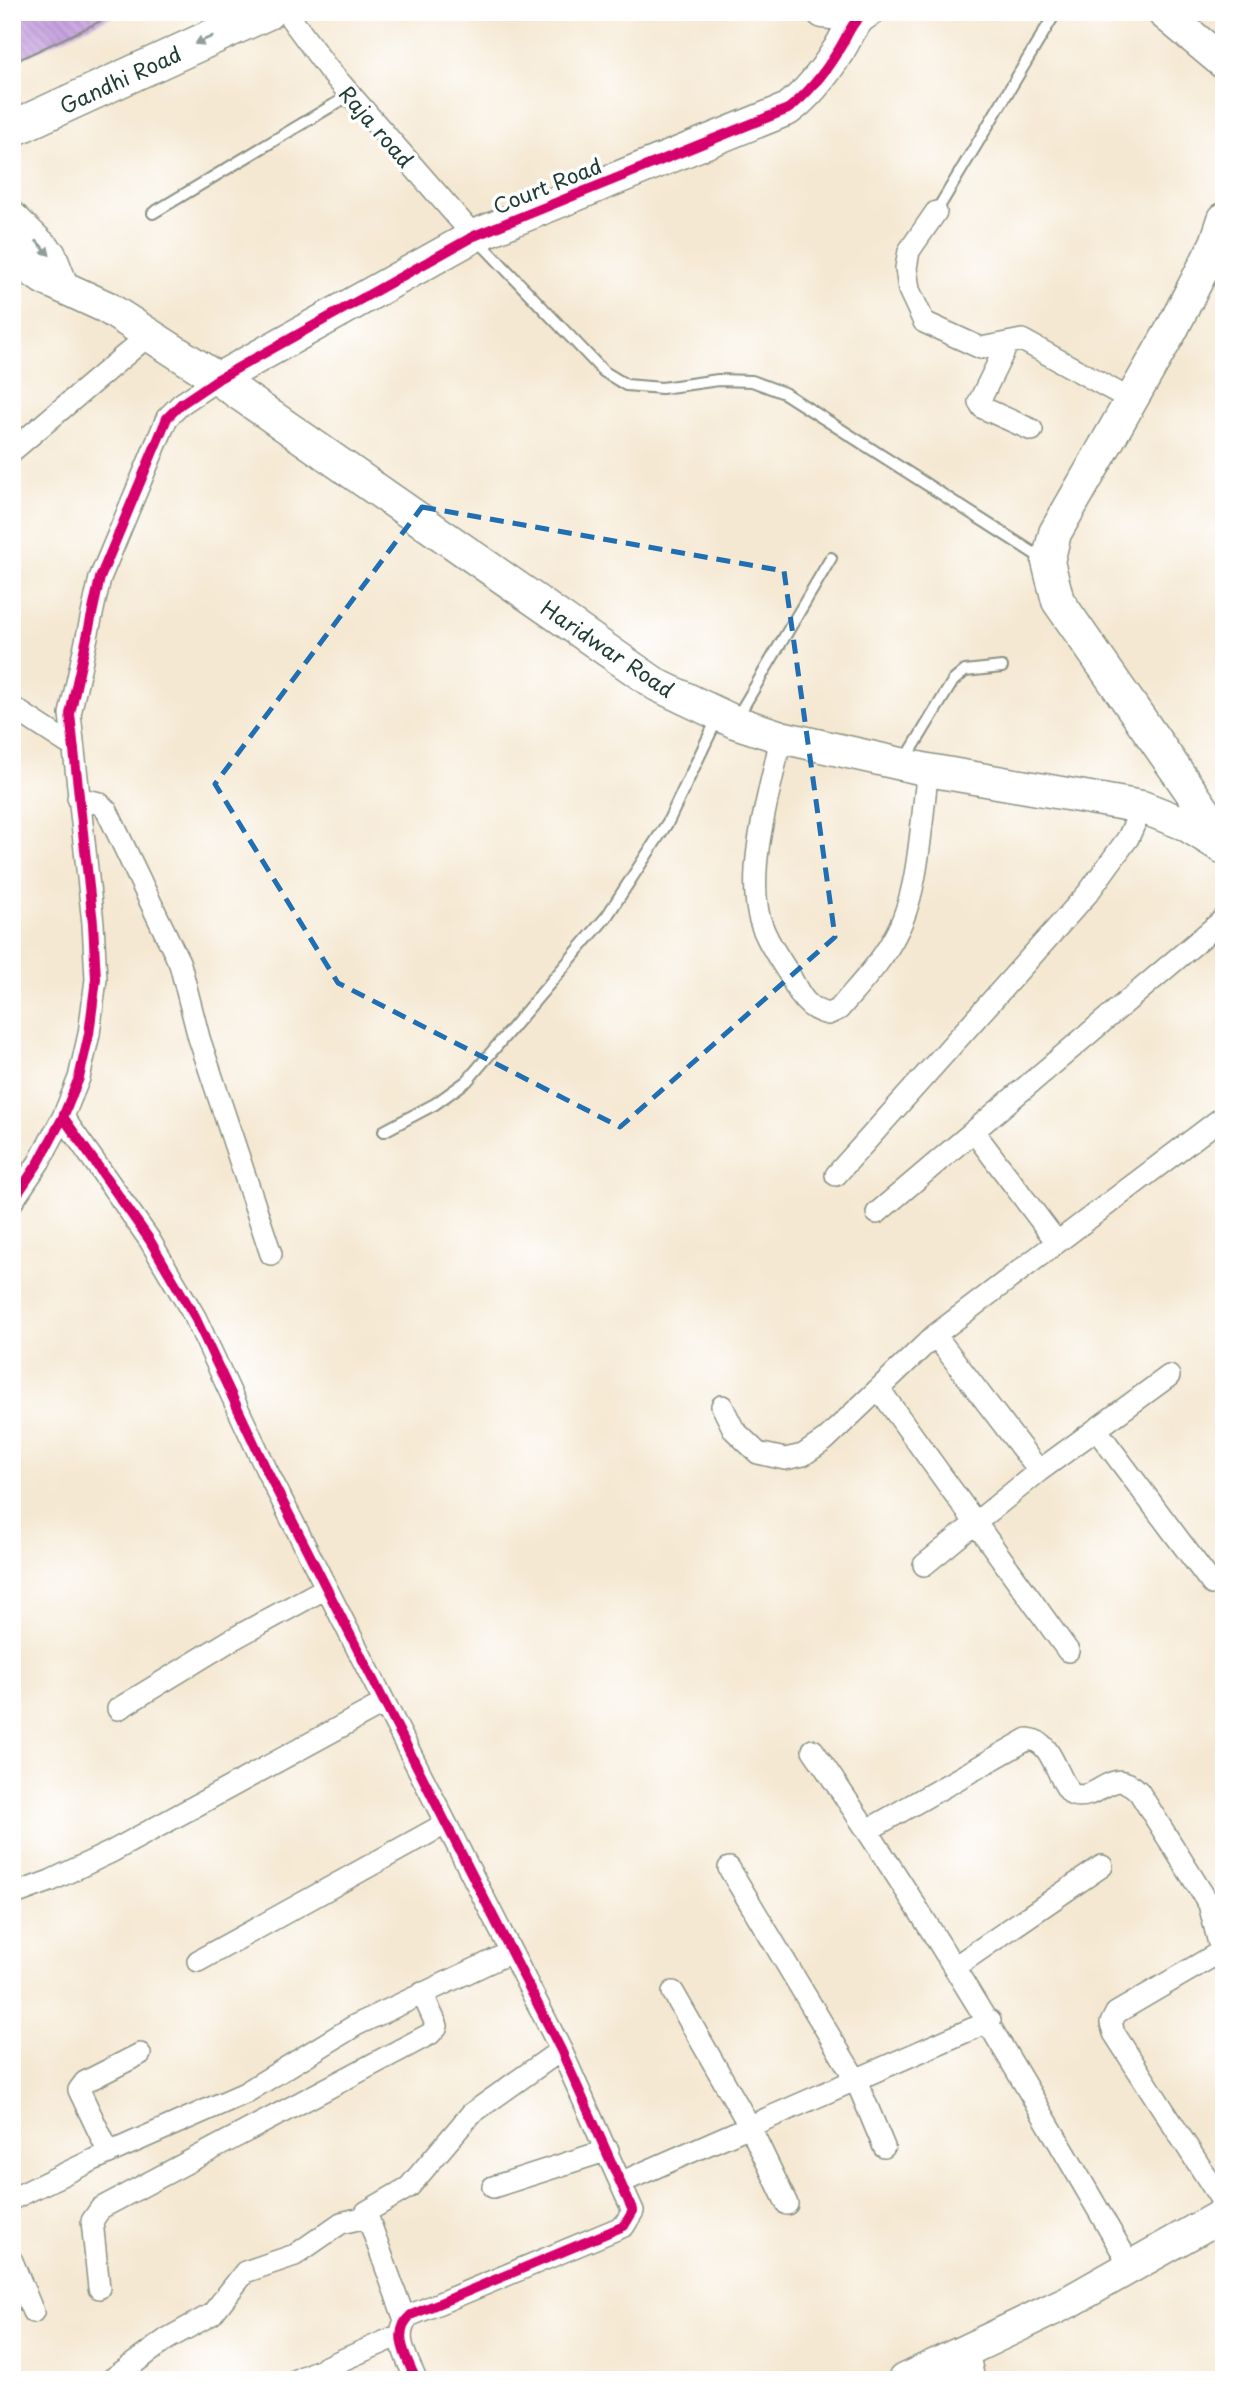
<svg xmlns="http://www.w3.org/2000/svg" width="1236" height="2392" viewBox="0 0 1236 2392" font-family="'Playpen Sans',sans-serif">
	<defs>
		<pattern id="building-back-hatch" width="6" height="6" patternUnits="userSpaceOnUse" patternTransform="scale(1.75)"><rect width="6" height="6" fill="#c298de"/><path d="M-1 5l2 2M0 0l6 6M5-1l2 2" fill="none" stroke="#9d7db5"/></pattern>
	</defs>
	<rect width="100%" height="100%" fill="#fff"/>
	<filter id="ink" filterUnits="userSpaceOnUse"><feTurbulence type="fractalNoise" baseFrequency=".0143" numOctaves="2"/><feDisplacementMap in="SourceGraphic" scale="14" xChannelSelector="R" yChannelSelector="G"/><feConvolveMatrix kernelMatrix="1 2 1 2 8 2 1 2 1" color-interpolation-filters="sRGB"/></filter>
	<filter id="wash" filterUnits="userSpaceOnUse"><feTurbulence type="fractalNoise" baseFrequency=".00686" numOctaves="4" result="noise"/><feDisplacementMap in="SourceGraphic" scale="28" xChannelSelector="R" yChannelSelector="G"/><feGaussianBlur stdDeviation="1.57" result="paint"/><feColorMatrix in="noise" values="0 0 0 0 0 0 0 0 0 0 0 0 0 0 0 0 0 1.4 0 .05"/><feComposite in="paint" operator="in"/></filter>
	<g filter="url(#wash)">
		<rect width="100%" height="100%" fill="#f5e8d2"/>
		<g id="blocks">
			<path fill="url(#building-back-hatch)" d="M 12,12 L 120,12 L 12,63 Z"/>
		</g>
	</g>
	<g filter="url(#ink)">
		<use href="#blocks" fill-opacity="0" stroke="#8a9283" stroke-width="2"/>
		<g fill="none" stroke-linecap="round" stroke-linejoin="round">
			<defs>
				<path id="lane" d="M 936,212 L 1056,12
					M 153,213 L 350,95
					M 478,240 L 603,371 L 626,385 L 662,388 L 718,380 L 752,381 L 784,393 L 1046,561
					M 736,719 L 831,558
					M 904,762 L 953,681 L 965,671 L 1002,667
					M 384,1131 L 435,1104 L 467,1081 L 607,916 L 668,822 L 718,717"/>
				<path id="street" d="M 286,12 L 328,69 L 474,236
					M 936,212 L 909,251 L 906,268 L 909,290 L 924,322 L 981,348 L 1022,340 L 1131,400
					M 1007,345 L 979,402 L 983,408 L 1032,430
					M 12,451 L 150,334
					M 12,707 L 72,746
					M 781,737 C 771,789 748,859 758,912 C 762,934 777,955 789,974 C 799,993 805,1009 828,1014 L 839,1009 C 859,985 883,961 897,932 C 920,888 921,819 928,770
					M 78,798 L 99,803 L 107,811 L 180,964 L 199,1038 L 271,1254
					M 63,1117 L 149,1239 L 195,1317 L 267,1471 L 561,2050 L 633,2211 L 624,2226 L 411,2315 C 390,2333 408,2360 416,2380
					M 974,1132 L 1056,1241
					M 836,1175 L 1088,893 L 1128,838 L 1142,807
					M 12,1202 L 39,1162 L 63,1117 L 79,1078 L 89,1034 L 96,979 L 93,923 L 70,714 L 100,578 L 167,418 L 181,404 L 218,379
					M 877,1213 L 1224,919
					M 935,1335 L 1039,1471
					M 879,1389 L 1068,1651
					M 722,1406 L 734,1430 L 758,1453 L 785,1459 L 803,1455 L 825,1440 L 935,1335 L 1224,1116
					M 1096,1429 L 1212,1584
					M 924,1565 L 1039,1471 L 1169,1376
					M 118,1709 L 231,1640 L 326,1588
					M 813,1750 C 928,1917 1030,2091 1131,2267
					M 868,1830 L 1028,1739 C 1054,1741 1056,1780 1073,1795 C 1100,1802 1112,1763 1139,1792 L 1209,1904 L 1224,1963
					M 729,1868 L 856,2080 L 884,2147
					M 12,1895 L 50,1881 L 111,1852 L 384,1703
					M 1220,1952 L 1116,2013 L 1111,2023 L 1114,2033 L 1224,2204
					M 198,1961 L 445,1824
					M 956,1966 L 1102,1866
					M 673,1992 L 750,2127 L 787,2204
					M 109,2153 L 79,2090 L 85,2082 L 140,2054
					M 622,2182 L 990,2021
					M 493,2187 L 608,2150
					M 12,2199 L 93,2160 L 245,2093 L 356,2025 L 509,1953
					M 12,2261 L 33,2312
					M 99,2288 L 92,2221 L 101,2208 L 430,2034 L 437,2026 L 422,1993
					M 405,2320 L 366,2212 L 409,2187 L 471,2114 L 561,2050
					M 968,2351 L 974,2380
					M 111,2380 L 167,2339 L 212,2314 L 245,2272 L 295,2255 L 341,2223 L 366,2217
					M 296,2380 L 400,2335"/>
				<path id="secondary" d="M 823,12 L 859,16
					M 1163,12 L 1224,63
					M 12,218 L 50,255 L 62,286
					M 1224,219 L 1216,243 L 1172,329 L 1055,533 L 1048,562 L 1058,601 L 1224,839
					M 12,256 L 43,278 L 106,307 L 218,379 L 657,685 L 735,722 L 781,737 L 928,770 L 1142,807 L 1185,824 L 1224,848
					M 218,379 L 474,236 L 788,109 C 808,94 825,72 838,51 C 847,38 852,19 867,12
					M 904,2380 L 1072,2300 L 1224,2214"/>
				<path id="primary" d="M 12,129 L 267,12"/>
			</defs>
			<use href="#lane" stroke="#8a9283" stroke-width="14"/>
			<use href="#street" stroke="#8a9283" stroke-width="24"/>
			<use href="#secondary" stroke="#8a9283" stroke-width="35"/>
			<use href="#primary" stroke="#8a9283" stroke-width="38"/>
			<use href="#lane" stroke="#fff" stroke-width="10"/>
			<use href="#street" stroke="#fff" stroke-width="21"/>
			<use href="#secondary" stroke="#fff" stroke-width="32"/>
			<use href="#primary" stroke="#fff" stroke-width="35"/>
			<defs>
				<path id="cycleway" d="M 63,1117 L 149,1239 L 195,1317 L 267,1471 L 561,2050 L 633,2211 L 624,2226 L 411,2315 C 390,2333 408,2360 416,2380
					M 12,1202 L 39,1162 L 63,1117 L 79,1078 L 89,1034 L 96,979 L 93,923 L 70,714 L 100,578 L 167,418 L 181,404 L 218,379 L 474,236 L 788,109 C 808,94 825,72 838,51 C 847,38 852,19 867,12"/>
			</defs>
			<use href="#cycleway" stroke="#fff" stroke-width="15"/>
			<use href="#cycleway" stroke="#d6006c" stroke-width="10"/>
		</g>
		<defs><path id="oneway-solid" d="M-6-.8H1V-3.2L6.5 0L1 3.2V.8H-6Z" transform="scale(1.75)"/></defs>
		<g fill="#8f9e9a">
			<use href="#oneway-solid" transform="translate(204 40) rotate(156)"/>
			<use href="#oneway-solid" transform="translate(43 248) rotate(47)"/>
		</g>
	</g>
	<path fill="none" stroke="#1f6fb2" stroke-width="5" stroke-dasharray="14 9" stroke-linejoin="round" d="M 422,507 L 784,571 L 835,937 L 620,1127 L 338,983 L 215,784 Z"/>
	<g text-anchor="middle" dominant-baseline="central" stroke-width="7" stroke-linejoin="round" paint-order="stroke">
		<g font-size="21" fill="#1f3d34" stroke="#fff">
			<text transform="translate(120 79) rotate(-25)">Gandhi Road</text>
			<text transform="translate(377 126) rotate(49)">Raja road</text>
			<text transform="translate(547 185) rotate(-22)">Court Road</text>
			<text transform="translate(608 648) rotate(34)">Haridwar Road</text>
		</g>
	</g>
	<rect width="1236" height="2392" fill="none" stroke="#fff" stroke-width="42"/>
</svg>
